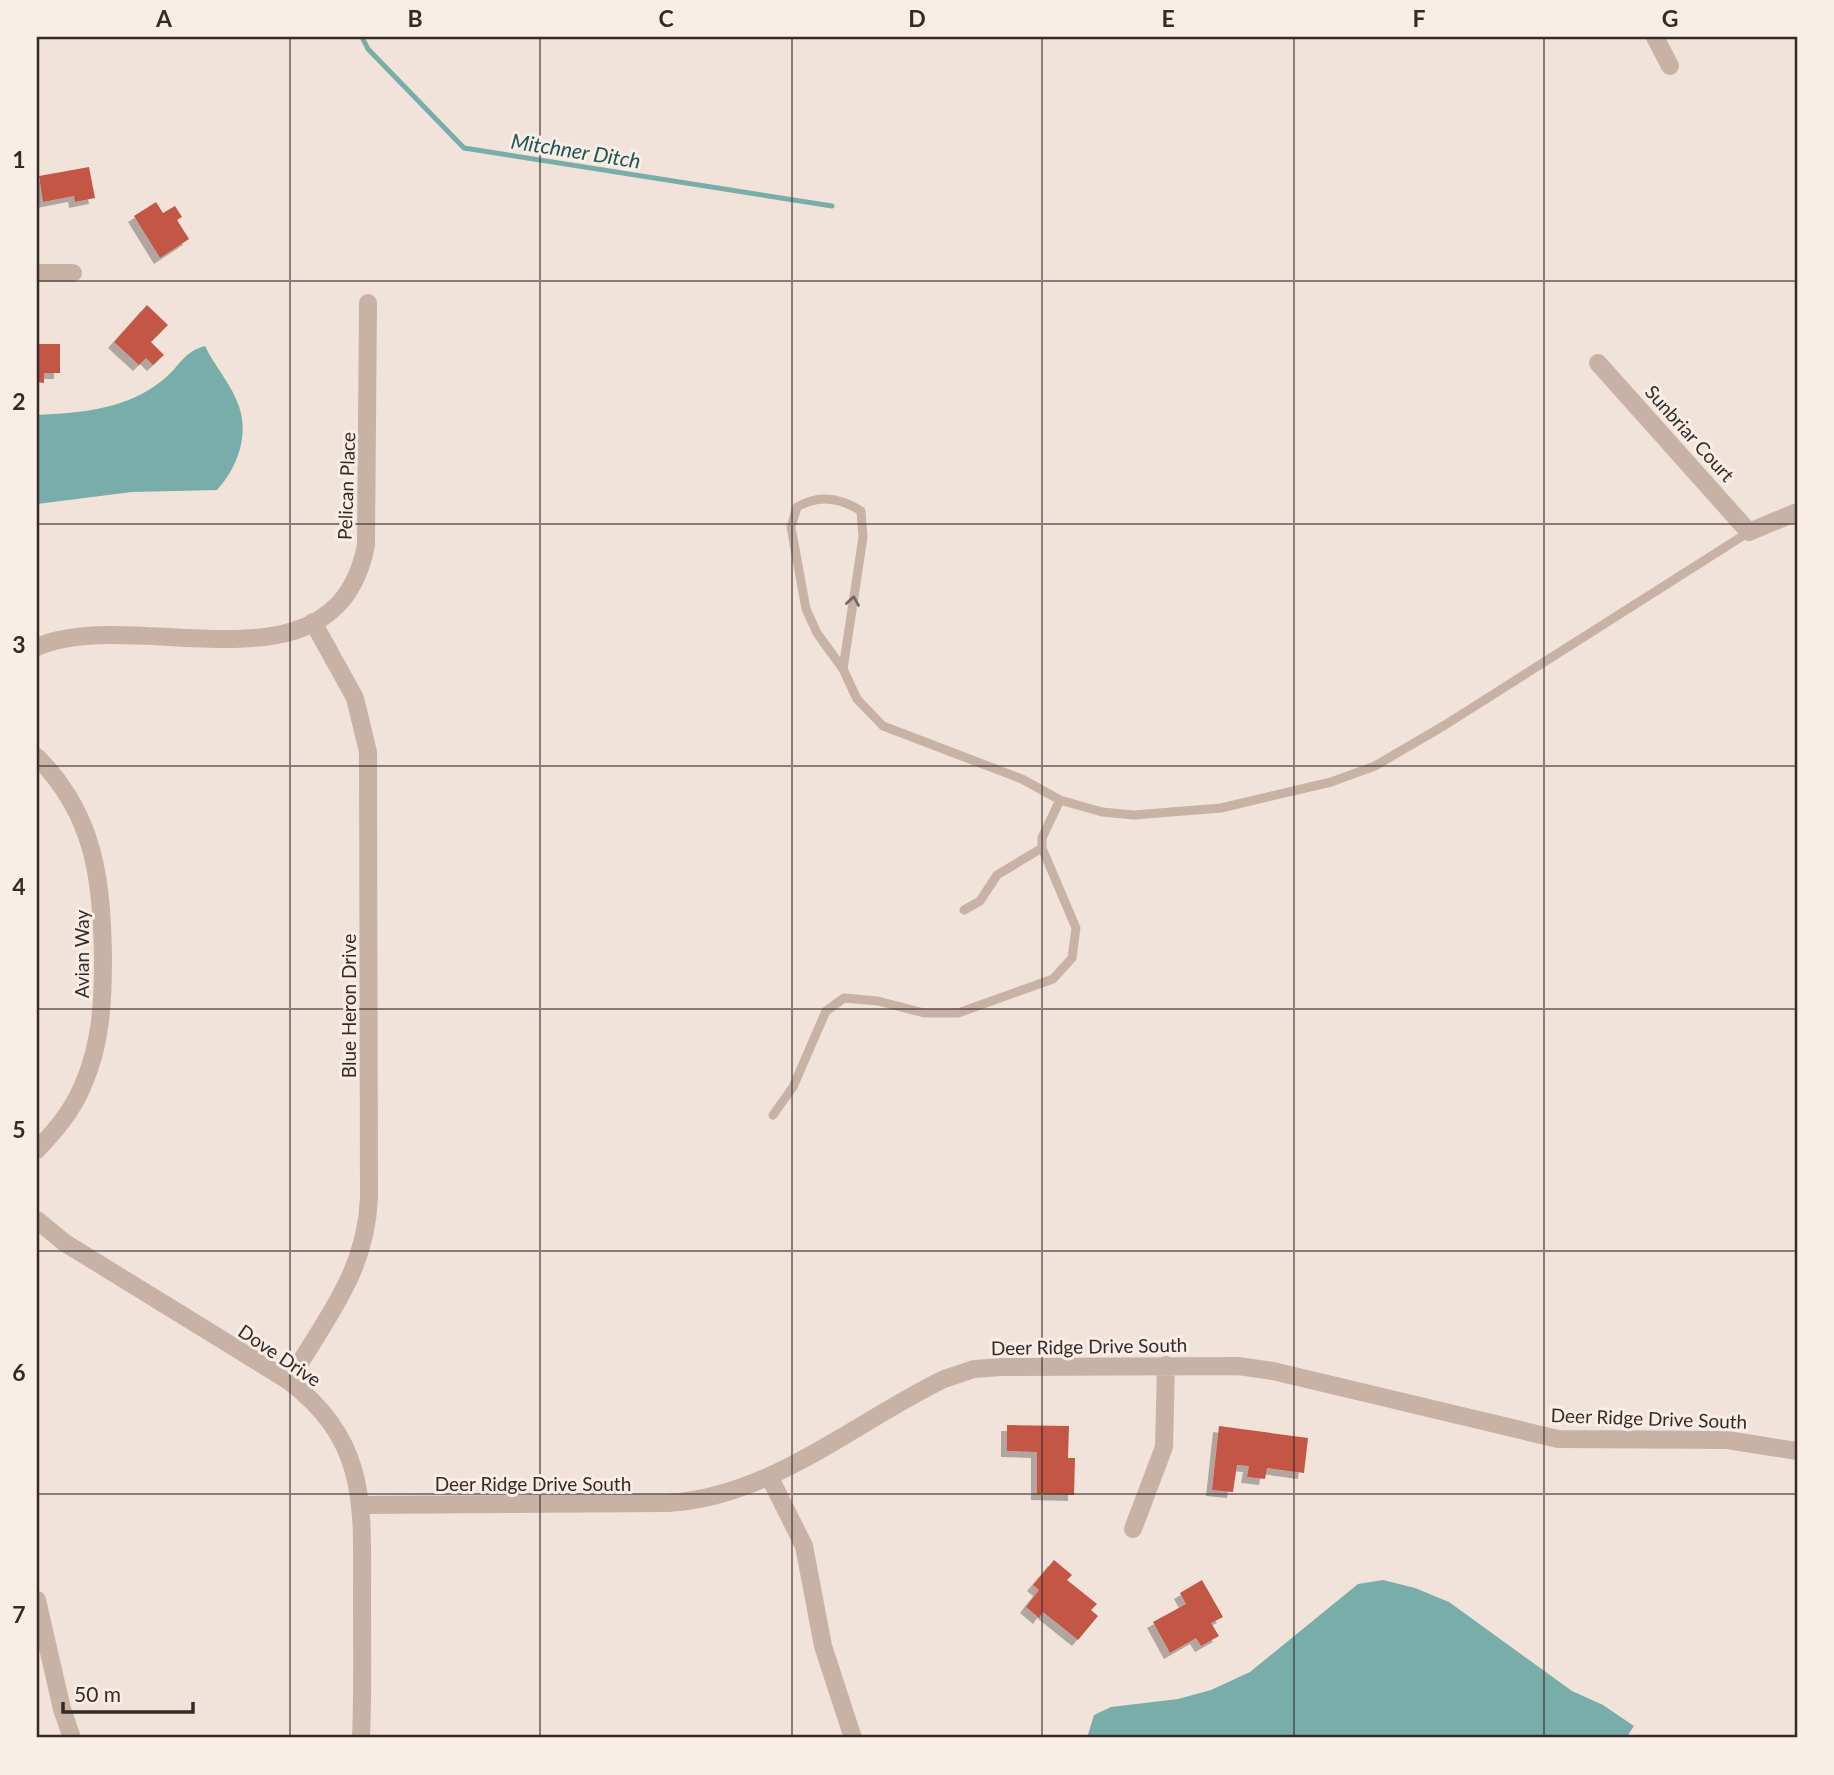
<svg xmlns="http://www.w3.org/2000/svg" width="1834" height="1775" viewBox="0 0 1834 1775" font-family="Lato,sans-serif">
	<defs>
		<filter id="shadow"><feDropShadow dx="-6" dy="6" stdDeviation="0" flood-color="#0004"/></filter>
	</defs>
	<rect width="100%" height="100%" fill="#f1e3d9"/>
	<path fill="#79adaa" d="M 205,346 C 214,365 228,380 236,399 C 251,430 239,466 217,490 L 132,492 L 37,504 L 37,415 C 81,413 129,409 164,379 C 182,364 182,353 205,346 Z
		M 1383,1580 L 1415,1588 L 1449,1602 L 1572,1691 L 1603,1705 L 1634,1726 L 1626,1738 L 1087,1738 L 1094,1715 L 1111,1707 L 1178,1699 L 1211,1690 L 1250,1672 L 1358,1584 Z"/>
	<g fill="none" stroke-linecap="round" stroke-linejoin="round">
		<path stroke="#79adaa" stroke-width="5" d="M 362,37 L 368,49 L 464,148 L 832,206"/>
	</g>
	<path fill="#c35745" filter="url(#shadow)" d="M 89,167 L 95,198 L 75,202 L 74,196 L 43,202 L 39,176 Z
		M 156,202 L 163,213 L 175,206 L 182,217 L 177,220 L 189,239 L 160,258 L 134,216 Z
		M 147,305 L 168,325 L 151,342 L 164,355 L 153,365 L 146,358 L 139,365 L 114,342 Z
		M 37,344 L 60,344 L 60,373 L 44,373 L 44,383 L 37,382 Z
		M 1007,1425 L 1069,1426 L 1068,1458 L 1075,1458 L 1074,1495 L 1037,1494 L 1037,1452 L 1007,1451 Z
		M 1219,1426 L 1308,1438 L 1304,1473 L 1267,1468 L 1265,1479 L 1247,1477 L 1249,1466 L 1237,1465 L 1233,1492 L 1212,1490 Z
		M 1054,1560 L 1072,1575 L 1067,1580 L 1097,1604 L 1091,1610 L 1098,1616 L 1078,1640 L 1043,1612 L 1039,1618 L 1026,1607 L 1039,1590 L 1033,1585 Z
		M 1202,1580 L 1223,1617 L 1211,1623 L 1219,1636 L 1201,1646 L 1196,1638 L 1170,1653 L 1153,1622 L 1186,1604 L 1180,1593 Z"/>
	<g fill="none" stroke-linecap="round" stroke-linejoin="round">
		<path stroke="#c8b2a6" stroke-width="9" d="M 843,669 L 863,537 L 861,511 C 841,498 819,494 797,507 L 791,527 L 806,609 L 817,633 L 843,669 L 857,699 L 883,726 L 1022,779 L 1060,800 L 1102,812 L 1134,815 L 1221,808 L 1331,782 L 1375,766 L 1445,725 L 1749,532
			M 964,910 L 980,901 L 997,875 L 1042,848
			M 773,1115 L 793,1087 L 826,1011 L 844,998 L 878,1001 L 924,1013 L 958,1013 L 1053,979 L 1072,958 L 1076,928 L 1042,848 L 1042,838 L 1060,800"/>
		<path stroke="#c8b2a6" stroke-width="18" d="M 1655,37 L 1670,66
			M 37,273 L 73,273
			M 1598,363 L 1749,532 L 1797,512
			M 37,647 C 136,604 336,703 366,545 L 368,303
			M 37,757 C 95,815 102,881 103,959 C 103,1003 101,1044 83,1085 C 73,1110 55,1131 37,1150
			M 37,1220 L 65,1243 L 289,1381 C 369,1442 362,1507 362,1598 C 362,1645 363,1692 361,1738
			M 289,1381 C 325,1319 366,1273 369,1198 L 368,752 L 355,698 L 313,622
			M 769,1476 L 804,1546 L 823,1646 L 853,1738
			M 362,1505 L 668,1503 C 771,1497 855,1422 944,1379 L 974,1369 L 1001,1367 L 1238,1366 L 1273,1371 L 1558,1439 L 1727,1440 L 1797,1451
			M 1133,1529 L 1164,1447 L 1166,1365
			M 37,1600 L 62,1709 L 72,1738"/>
	</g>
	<defs><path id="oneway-chevron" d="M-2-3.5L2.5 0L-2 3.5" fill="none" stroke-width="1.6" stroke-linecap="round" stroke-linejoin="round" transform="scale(1.75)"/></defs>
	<use stroke="#776760" href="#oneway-chevron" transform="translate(853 601) rotate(-81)"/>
	<path fill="none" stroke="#342a27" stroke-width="2" stroke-opacity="0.55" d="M 290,37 L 290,1738M 540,37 L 540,1738M 792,37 L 792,1738M 1042,37 L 1042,1738M 1294,37 L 1294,1738M 1544,37 L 1544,1738M 37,281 L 1797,281M 37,524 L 1797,524M 37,766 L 1797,766M 37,1009 L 1797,1009M 37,1251 L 1797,1251M 37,1494 L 1797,1494"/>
	<g text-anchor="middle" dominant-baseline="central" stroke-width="6" stroke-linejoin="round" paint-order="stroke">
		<g font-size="19" fill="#342a27" stroke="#f9eee6">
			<text transform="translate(1690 433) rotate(48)">Sunbriar Court</text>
			<text transform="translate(346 486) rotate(-88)">Pelican Place</text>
			<text transform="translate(81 954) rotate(-90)">Avian Way</text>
			<text transform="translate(348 1006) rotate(-90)">Blue Heron Drive</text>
			<text transform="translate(1089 1346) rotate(-1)">Deer Ridge Drive South</text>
			<text transform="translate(280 1355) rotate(34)">Dove Drive</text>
			<text transform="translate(1649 1418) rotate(2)">Deer Ridge Drive South</text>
			<text x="533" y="1483">Deer Ridge Drive South</text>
		</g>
		<g font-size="21" font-style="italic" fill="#1d5553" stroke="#f9eee6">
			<text transform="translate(576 150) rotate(9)">Mitchner Ditch</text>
		</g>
	</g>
	<rect width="1834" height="1775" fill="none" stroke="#f9eee6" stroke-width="77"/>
	<path d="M63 1702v10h130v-10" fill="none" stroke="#342a27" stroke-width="3.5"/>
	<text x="74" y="1702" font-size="21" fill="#342a27" stroke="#f9eee6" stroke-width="5" paint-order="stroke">50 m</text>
	<rect x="38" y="38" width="1758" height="1698" fill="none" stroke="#342a27" stroke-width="2.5"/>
	<g font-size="23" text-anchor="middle" font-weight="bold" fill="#342a27">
		<text x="164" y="27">A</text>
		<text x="415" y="27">B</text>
		<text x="666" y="27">C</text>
		<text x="917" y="27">D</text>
		<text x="1168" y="27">E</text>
		<text x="1419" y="27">F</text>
		<text x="1670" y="27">G</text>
		<text x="19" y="168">1</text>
		<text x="19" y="410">2</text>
		<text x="19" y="653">3</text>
		<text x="19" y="895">4</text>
		<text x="19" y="1138">5</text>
		<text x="19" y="1381">6</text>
		<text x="19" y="1623">7</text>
	</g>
</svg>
